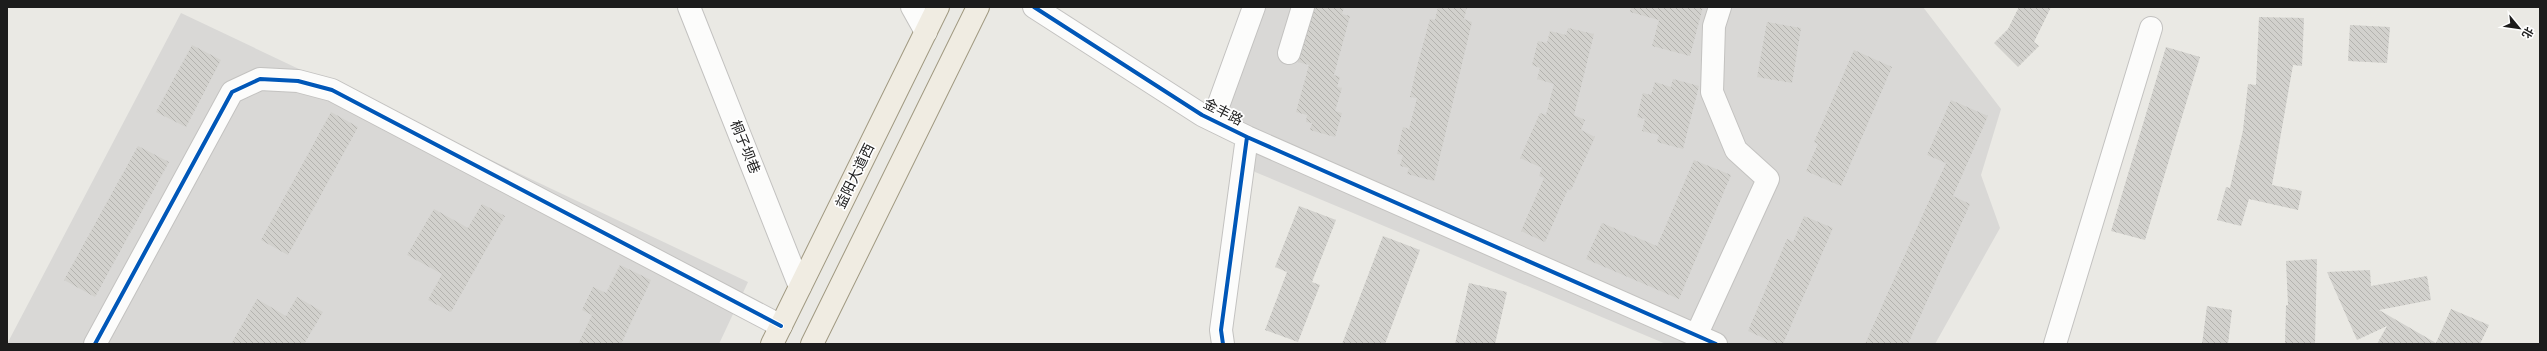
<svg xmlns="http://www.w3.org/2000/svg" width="2547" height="351" viewBox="0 0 2547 351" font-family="'Fira Sans Condensed','Noto Sans SC',sans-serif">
	<defs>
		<pattern id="building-back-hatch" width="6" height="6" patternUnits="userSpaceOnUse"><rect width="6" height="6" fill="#d2d1cd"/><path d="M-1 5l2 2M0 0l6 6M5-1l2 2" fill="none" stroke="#b4b3af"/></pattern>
	</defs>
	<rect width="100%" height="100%" fill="#eae9e4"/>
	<path fill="#d9d8d6" d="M 1245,7 L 1923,7 L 2001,109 L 1981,175 L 2000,228 L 1935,344 L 1666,344 L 1255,172 L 1209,105 Z
		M 181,13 L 748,282 L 719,344 L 7,344 Z"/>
	<path fill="url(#building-back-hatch)" d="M 1315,7 L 1344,7 L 1342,14 L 1350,16 L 1334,75 L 1340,77 L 1337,87 L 1342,88 L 1335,111 L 1342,113 L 1335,137 L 1310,130 L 1312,123 L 1306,122 L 1307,115 L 1296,112 L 1309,65 L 1298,62 Z
		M 1438,7 L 1467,7 L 1464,19 L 1472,22 L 1434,181 L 1407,174 L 1409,168 L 1400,166 L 1403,155 L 1397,154 L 1403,127 L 1409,129 L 1417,98 L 1410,97 L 1416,70 L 1430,19 L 1435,20 Z
		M 1631,7 L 1703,7 L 1690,56 L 1652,46 L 1659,20 L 1630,12 Z
		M 2019,7 L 2051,7 L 2034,42 L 2039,46 L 2018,67 L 1994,43 L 2008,29 Z
		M 2259,17 L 2304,18 L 2302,66 L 2293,65 L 2272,185 L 2302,191 L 2298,210 L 2249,199 L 2241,226 L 2217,220 L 2226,187 L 2230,188 L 2243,130 L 2248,84 L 2256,85 Z
		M 1767,22 L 1801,28 L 1792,83 L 1757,77 Z
		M 2350,25 L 2390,27 L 2387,63 L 2348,61 Z
		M 1568,28 L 1594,34 L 1574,115 L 1585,120 L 1581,130 L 1595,137 L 1571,190 L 1568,189 L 1545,242 L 1521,231 L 1544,178 L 1539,176 L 1542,168 L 1520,158 L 1540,113 L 1546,115 L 1554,84 L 1537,79 L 1540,68 L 1532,65 L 1538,41 L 1547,43 L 1550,31 L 1566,35 Z
		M 192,45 L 221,60 L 186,127 L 156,112 Z
		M 2166,47 L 2200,57 L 2145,240 L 2111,231 Z
		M 1854,50 L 1892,67 L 1841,186 L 1806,171 L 1818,144 L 1814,142 Z
		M 1673,79 L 1699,86 L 1683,149 L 1657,142 L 1659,135 L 1642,131 L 1645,119 L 1637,117 L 1643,93 L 1651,95 L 1655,82 L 1671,87 Z
		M 1951,100 L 1988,116 L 1953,196 L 1970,204 L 1908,344 L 1865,344 L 1946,163 L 1927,155 Z
		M 331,112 L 358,127 L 288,255 L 261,240 Z
		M 138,146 L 169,162 L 95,297 L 64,280 Z
		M 1694,160 L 1731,175 L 1679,299 L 1586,259 L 1602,223 L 1657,246 Z
		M 482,204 L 505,216 L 451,312 L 428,300 L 442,274 L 407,255 L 434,209 L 468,228 Z
		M 1299,206 L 1336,220 L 1312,282 L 1320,285 L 1298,342 L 1265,330 L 1287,272 L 1275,267 Z
		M 1804,216 L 1833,228 L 1783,344 L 1777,344 L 1748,331 L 1787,239 L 1793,242 Z
		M 1383,236 L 1420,250 L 1385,344 L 1342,344 Z
		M 2317,259 L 2315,344 L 2285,344 L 2286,305 L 2288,305 L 2286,261 Z
		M 620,265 L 651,280 L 621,344 L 578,344 L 592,315 L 582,310 L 593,287 L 606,293 Z
		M 2370,270 L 2371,286 L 2427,276 L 2431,300 L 2379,310 L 2436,343 L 2451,309 L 2489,325 L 2480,344 L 2377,344 L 2387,326 L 2357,340 L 2327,272 Z
		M 1469,283 L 1507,292 L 1495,344 L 1455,344 Z
		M 297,297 L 323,312 L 304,344 L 231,344 L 257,299 L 286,316 Z
		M 2207,306 L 2232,310 L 2228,344 L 2202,344 Z"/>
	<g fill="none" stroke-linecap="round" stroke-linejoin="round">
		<defs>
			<path id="minor" d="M 689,7 L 800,287
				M 912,7 L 926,32
				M 1034,7 L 1202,115 L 1247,137 L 1221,330 L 1223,344
				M 1289,53 L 1303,7
				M 1213,120 L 1254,7
				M 1247,137 L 1716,344
				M 1696,336 L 1768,179 L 1736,150 L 1712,92 L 1714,26 L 1720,7
				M 95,344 L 232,92 L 260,79 L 298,81 L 332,90 L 781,326
				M 2055,344 L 2151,28"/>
			<path id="major" d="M 772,344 L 938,7
				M 812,344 L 978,7"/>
		</defs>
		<use href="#minor" stroke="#c3c2c0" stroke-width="24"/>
		<use href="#major" stroke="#a09981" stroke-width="24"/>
		<use href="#minor" stroke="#fcfcfb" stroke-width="22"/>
		<use href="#major" stroke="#f0ece2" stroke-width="22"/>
		<defs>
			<path id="cycleway" d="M 1034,7 L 1202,115 L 1247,137 L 1221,330 L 1223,344
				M 1247,137 L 1716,344
				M 95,344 L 232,92 L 260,79 L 298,81 L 332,90 L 781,326"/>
		</defs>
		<use href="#cycleway" stroke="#fff" stroke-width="6"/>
		<use href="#cycleway" stroke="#0057b8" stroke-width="4"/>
	</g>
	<g text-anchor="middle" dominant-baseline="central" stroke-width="3.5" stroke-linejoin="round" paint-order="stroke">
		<g font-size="14" fill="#1c1c1c" stroke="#fff">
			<text transform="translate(1223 112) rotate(27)">金丰路</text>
			<text transform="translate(745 147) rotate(68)">桐子坝巷</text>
			<text transform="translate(855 176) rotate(-64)">益阳大道西</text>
		</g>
	</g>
	<rect width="2547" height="351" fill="none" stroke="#1c1c1c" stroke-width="16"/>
	<g transform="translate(2519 28) rotate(119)" stroke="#ffffff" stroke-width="3" paint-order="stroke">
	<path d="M0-3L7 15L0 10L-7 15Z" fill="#1c1c1c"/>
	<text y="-6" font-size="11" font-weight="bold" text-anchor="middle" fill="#1c1c1c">北</text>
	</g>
</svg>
